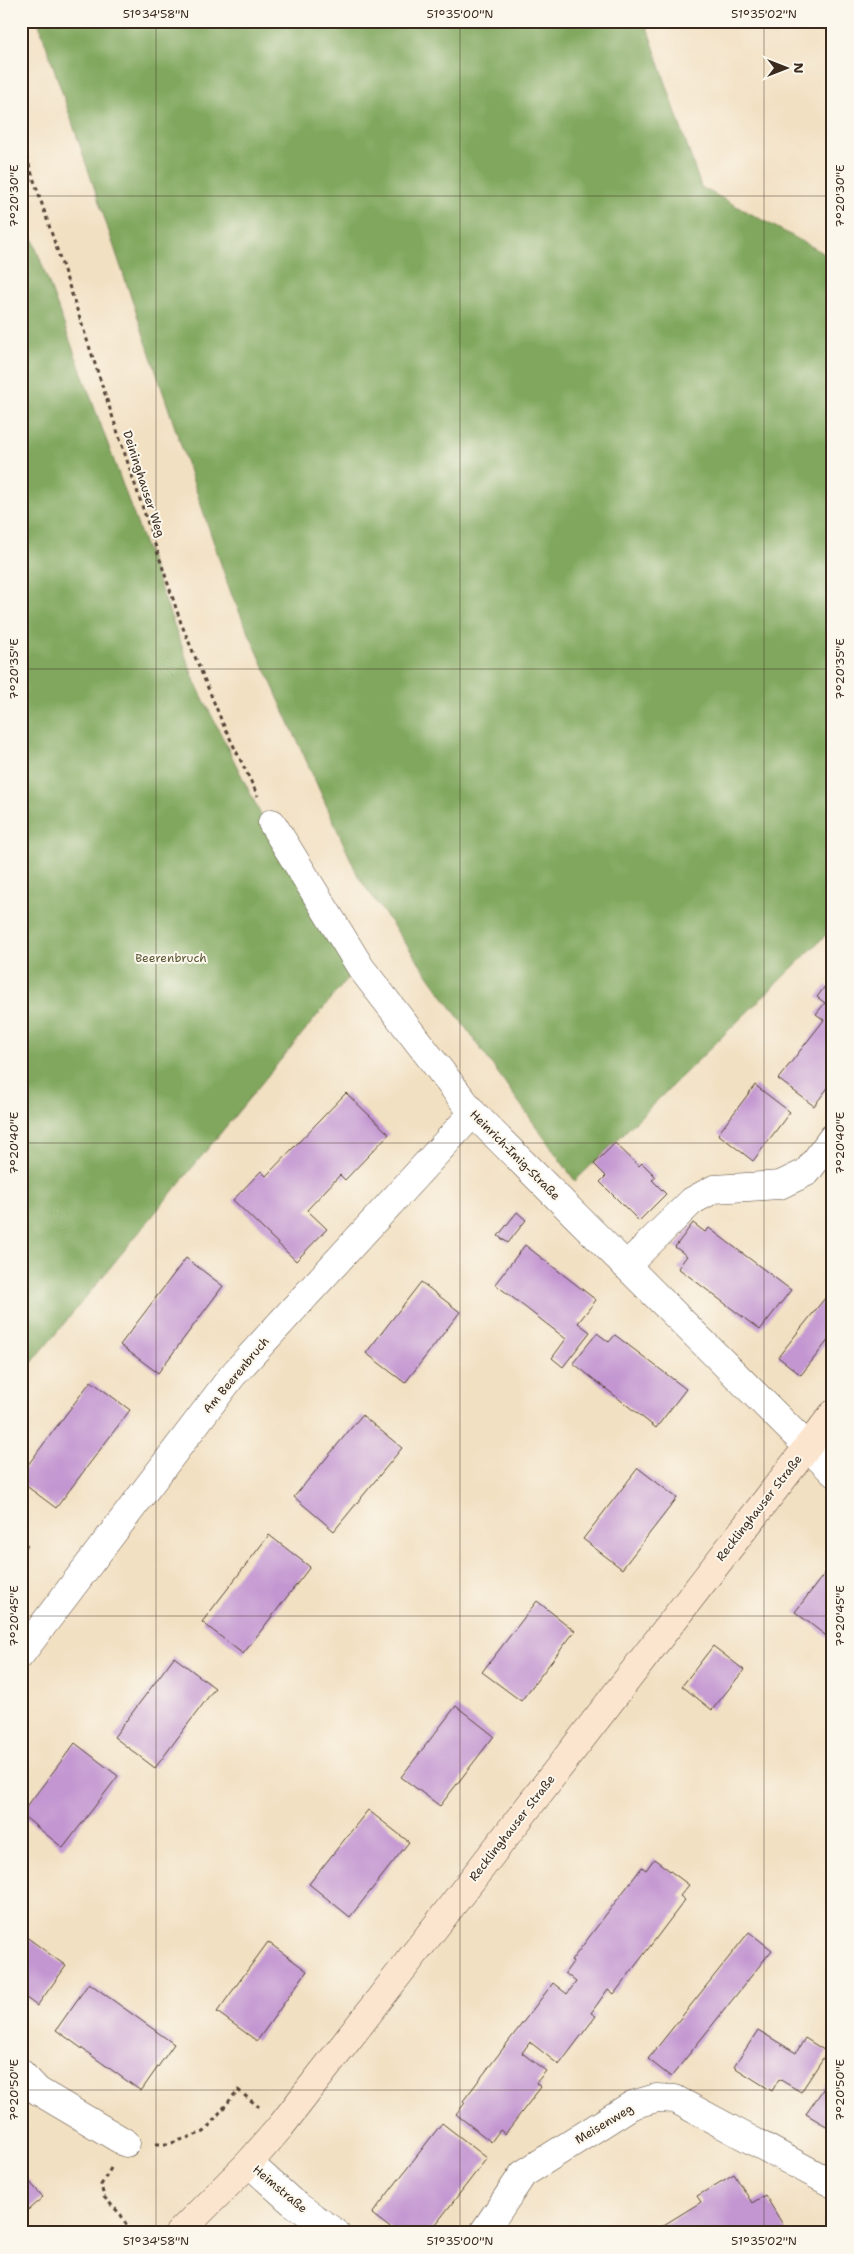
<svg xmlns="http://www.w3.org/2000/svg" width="854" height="2254" viewBox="0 0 854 2254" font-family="'Shantell Sans',sans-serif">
	<rect width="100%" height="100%" fill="#fbf7ec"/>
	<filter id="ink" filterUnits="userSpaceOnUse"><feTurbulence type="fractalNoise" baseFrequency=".02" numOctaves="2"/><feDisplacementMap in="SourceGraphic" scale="10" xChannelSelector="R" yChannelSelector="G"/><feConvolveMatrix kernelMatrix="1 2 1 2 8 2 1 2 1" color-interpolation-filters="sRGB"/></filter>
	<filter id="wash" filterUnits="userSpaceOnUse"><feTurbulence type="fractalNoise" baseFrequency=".0096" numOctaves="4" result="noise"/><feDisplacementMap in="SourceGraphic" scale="20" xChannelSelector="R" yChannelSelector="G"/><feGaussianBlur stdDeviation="1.12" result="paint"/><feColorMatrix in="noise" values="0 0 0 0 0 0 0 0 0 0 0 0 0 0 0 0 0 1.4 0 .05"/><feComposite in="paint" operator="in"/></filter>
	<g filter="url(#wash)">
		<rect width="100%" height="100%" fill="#f2e0c2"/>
		<path fill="#80a75d" stroke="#5e683e" d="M 38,21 L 645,21 L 701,187 L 833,258 L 833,846 L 830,857 L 833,862 L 833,928 L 575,1181 L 359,878 L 230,591 Z
			M 21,207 L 195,682 L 267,827 L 353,972 L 21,1376 Z"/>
		<g id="blocks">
			<path fill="#c396d1" d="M 833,984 L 833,1081 L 814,1106 L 778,1079 L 824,1020 L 816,1014 L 825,1003 L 817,997 L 826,985 L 830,988 Z
				M 755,1085 L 790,1112 L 753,1161 L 718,1134 Z
				M 346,1093 L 389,1134 L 345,1180 L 340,1175 L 307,1210 L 327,1229 L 296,1261 L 233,1200 L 261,1171 L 266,1176 Z
				M 615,1143 L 639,1166 L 642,1163 L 656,1177 L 652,1180 L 666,1194 L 639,1221 L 600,1182 L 606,1176 L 594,1164 Z
				M 517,1212 L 526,1220 L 508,1243 L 498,1236 Z
				M 693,1223 L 705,1232 L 709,1228 L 791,1290 L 760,1330 L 678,1268 L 687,1256 L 675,1247 Z
				M 525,1245 L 596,1300 L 578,1323 L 590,1332 L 563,1367 L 552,1358 L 566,1339 L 495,1284 Z
				M 186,1258 L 223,1286 L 158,1373 L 120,1345 Z
				M 421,1282 L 460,1312 L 405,1383 L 366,1353 Z
				M 833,1288 L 833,1334 L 801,1375 L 778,1357 Z
				M 597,1333 L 609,1342 L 615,1335 L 686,1389 L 656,1428 L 573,1363 Z
				M 91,1381 L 130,1410 L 56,1508 L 21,1482 L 21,1474 Z
				M 362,1415 L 402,1448 L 334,1531 L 294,1497 Z
				M 638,1468 L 677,1498 L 622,1569 L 583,1539 Z
				M 269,1535 L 310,1567 L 243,1654 L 202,1622 Z
				M 21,1540 L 28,1545 L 21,1554 Z
				M 828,1569 L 833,1572 L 833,1641 L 795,1612 Z
				M 537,1601 L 575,1631 L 521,1701 L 482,1672 Z
				M 713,1646 L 744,1670 L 712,1710 L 682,1686 Z
				M 174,1657 L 215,1688 L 155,1768 L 114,1737 Z
				M 456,1706 L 494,1736 L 440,1806 L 401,1777 Z
				M 75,1743 L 118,1776 L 63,1848 L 21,1814 Z
				M 368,1810 L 409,1842 L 350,1917 L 309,1884 Z
				M 654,1859 L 689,1885 L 680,1896 L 685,1900 L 614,1994 L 608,1989 L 591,2013 L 596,2016 L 559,2065 L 530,2042 L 522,2053 L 546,2071 L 536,2083 L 541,2087 L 505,2134 L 500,2130 L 491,2142 L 456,2114 L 465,2103 L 463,2101 L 553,1983 L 567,1994 L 576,1982 L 565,1973 L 573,1962 L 571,1961 L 642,1867 L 646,1870 Z
				M 749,1932 L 772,1950 L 671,2077 L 648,2059 Z
				M 21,1933 L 66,1966 L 37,2006 L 21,1994 Z
				M 268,1942 L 307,1971 L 257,2041 L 217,2012 Z
				M 89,1983 L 174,2044 L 141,2091 L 56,2030 Z
				M 758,2030 L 796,2053 L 805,2038 L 827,2052 L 801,2092 L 779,2079 L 772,2091 L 734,2067 Z
				M 833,2075 L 833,2130 L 806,2114 Z
				M 442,2123 L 487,2158 L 429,2233 L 397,2233 L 372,2214 Z
				M 21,2172 L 43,2197 L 21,2216 Z
				M 734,2174 L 752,2203 L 765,2195 L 788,2233 L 655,2233 L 654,2231 L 701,2202 L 697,2196 Z"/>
		</g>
	</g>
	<g filter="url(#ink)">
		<use href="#blocks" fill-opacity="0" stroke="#564537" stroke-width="1"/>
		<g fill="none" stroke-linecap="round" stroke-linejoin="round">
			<defs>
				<path id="street" d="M 272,823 L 361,968 L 473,1113 L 833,1472
					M 626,1266 L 692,1201 L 714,1189 L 780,1185 L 807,1172 L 833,1137
					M 21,1654 L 232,1376 L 473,1113
					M 21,2073 L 38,2091 L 126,2143
					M 249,2163 L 292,2202 L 336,2233
					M 483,2233 L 523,2174 L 632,2105 L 656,2098 L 675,2099 L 833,2184"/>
				<path id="secondary" d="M 179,2233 L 249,2163 L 281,2126 L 833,1414"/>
			</defs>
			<use href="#street" stroke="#564537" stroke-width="29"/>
			<use href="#secondary" stroke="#564537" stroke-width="29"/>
			<path stroke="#564537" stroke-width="3" stroke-dasharray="4 4" stroke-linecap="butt" d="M 21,141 L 181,623 L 223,724 L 258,796
				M 156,2144 L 169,2144 L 204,2132 L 238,2090 L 259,2107
				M 111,2168 L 101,2185 L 104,2197 L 121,2215 L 131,2233"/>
			<use href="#street" stroke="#fff" stroke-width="28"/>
			<use href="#secondary" stroke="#fbe5cf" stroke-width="28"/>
		</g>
	</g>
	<path fill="none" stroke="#3b2a1e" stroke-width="1" stroke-opacity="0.45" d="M 156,21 L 156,2233M 460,21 L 460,2233M 764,21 L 764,2233M 21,196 L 833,196M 21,669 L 833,669M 21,1143 L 833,1143M 21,1616 L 833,1616M 21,2090 L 833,2090"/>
	<g text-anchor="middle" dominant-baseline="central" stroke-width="4" stroke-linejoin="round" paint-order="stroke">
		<g font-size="12" fill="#3b2a1e" stroke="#fbf7ec">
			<text transform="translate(144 484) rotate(72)">Deininghauser Weg</text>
			<text transform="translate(515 1155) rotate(45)">Heinrich-Imig-Straße</text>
			<text transform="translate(236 1375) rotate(-50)">Am Beerenbruch</text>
			<text transform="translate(759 1508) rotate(-52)">Recklinghauser Straße</text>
			<text transform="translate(512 1828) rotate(-52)">Recklinghauser Straße</text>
			<text transform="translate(604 2124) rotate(-31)">Meisenweg</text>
			<text transform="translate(280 2189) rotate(40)">Heimstraße</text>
		</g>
		<g font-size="12" fill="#595734" stroke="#fbf7ec">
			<text x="171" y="958">Beerenbruch</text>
		</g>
	</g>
	<rect width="854" height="2254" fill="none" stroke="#fbf7ec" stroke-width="55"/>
	<g transform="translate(786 68) rotate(90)" stroke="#fbf7ec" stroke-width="4" paint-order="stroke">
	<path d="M0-4L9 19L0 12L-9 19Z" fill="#3b2a1e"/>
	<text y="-8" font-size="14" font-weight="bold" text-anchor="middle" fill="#3b2a1e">N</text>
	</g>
	<rect x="28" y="28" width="798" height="2198" fill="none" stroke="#3b2a1e" stroke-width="2"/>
	<g font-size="12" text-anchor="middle" fill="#3b2a1e">
		<text x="156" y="18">51°34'58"N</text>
		<text x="460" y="18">51°35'00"N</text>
		<text x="764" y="18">51°35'02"N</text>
		<text transform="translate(840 196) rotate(-90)" y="4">7°20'30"E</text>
		<text transform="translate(14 196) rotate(-90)" y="4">7°20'30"E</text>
		<text transform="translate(840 669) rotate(-90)" y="4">7°20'35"E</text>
		<text transform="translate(14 669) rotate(-90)" y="4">7°20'35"E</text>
		<text transform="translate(840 1143) rotate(-90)" y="4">7°20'40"E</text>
		<text transform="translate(14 1143) rotate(-90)" y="4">7°20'40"E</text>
		<text transform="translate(840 1616) rotate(-90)" y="4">7°20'45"E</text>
		<text transform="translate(14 1616) rotate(-90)" y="4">7°20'45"E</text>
		<text transform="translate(14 2090) rotate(-90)" y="4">7°20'50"E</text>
		<text transform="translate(840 2090) rotate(-90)" y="4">7°20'50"E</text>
		<text x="156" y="2245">51°34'58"N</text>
		<text x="460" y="2245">51°35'00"N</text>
		<text x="764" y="2245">51°35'02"N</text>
	</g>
</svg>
